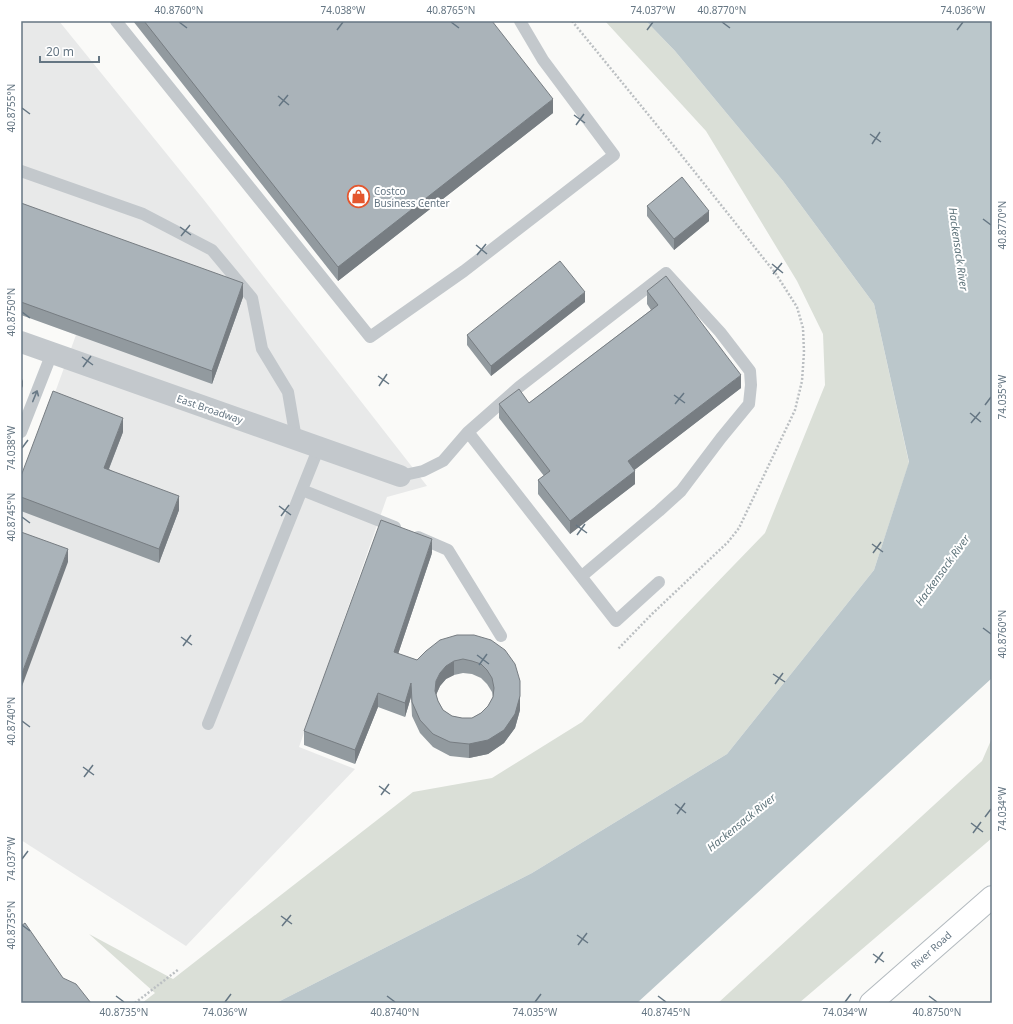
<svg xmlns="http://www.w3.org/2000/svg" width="1013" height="1024" viewBox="0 0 1013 1024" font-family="'Noto Sans',sans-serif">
	<rect width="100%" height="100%" fill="#fafaf8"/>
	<path fill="#e8e9e9" d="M 21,21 L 59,21 L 204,200 L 427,486 L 387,497 L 299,747 L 355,769 L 186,946 L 21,840 L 21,486 L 76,335 L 21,314 Z"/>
	<path fill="#dadfd7" d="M 605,21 L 646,21 L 675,51 L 783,181 L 874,304 L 909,463 L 874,570 L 727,754 L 532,873 L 276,1003 L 142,1003 L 155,993 L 89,934 L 173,979 L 413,792 L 492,778 L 582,722 L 765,533 L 825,385 L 823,334 L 797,281 L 706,131 Z
		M 992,738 L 992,838 L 799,1003 L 718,1003 L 982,761 Z"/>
	<path fill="#bbc7cb" d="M 646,21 L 992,21 L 992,678 L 637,1003 L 276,1003 L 532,873 L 727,754 L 874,570 L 909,462 L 874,304 L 783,181 L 675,51 Z"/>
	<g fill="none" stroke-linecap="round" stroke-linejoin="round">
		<defs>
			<path id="secondary" d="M 871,1003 L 992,897"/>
		</defs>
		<use href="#secondary" stroke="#b3babf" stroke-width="24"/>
		<path stroke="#bbbfc2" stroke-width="2.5" stroke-dasharray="2 2" stroke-linecap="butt" d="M 572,21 L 682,156 L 776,274 L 797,307 L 803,328 L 804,352 L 802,381 L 795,410 L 739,528 L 728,542 L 652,614 L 618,649
			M 135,1003 L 179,969"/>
		<path stroke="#c3c8cc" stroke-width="12" d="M 116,21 L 370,337 L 464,271 L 614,155 L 543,60 L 520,21
			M 21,171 L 143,214 L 212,250 L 252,298 L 262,349 L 288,392 L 296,439
			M 21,432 L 52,353
			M 468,432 L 616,621 L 659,582
			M 400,476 L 423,471 L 443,461 L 468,432 L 519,387 L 666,273 L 720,332 L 750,371 L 751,385 L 749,404 L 721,438 L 681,491 L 659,511 L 582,576
			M 302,490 L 395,527
			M 418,537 L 448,550 L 501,636
			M 208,724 L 319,447"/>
		<path stroke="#c3c8cc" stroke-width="22" d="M 21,342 L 400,476"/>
		<use href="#secondary" stroke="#fff" stroke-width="22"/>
	</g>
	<path fill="#929a9f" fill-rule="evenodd" d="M 133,21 L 492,21 L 553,113 L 338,281 Z
		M 21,203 L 243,297 L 212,384 L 21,315 Z
		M 647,206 L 709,221 L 674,250 L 647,216 Z
		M 647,291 L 741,388 L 634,470 L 635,484 L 570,534 L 538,494 L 538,480 L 544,476 L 499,418 L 499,404 L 529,403 L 651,310 L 647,304 Z
		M 585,302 L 491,376 L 467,345 L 467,335 Z
		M 123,432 L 109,469 L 179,510 L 159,563 L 21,511 L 21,476 Z
		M 432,553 L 398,654 L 417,660 L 457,635 L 520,694 L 520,710 L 515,728 L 504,743 L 488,754 L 469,758 L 450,756 L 433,747 L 420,733 L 412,716 L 411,697 L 405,717 L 378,707 L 355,764 L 304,745 L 304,731 ZM 463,673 L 472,674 L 481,678 L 487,684 L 492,692 L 493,697 L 488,706 L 481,713 L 472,718 L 462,718 L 452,716 L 443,710 L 438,701 L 436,695 L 440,686 L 446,679 L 454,675 Z"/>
	<path fill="#777d82" d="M 553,99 L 553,113 L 338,281 L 338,267 Z
		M 709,211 L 709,221 L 674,250 L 674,239 Z
		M 243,283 L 243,297 L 212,384 L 212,371 Z
		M 585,292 L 585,302 L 491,376 L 491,366 Z
		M 741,375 L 741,388 L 628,475 L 628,461 Z
		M 23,379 L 23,386 L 21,390 L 21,383 Z
		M 123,418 L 123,432 L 104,481 L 104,468 Z
		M 635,471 L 635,484 L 570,534 L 570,521 Z
		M 179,496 L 179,510 L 159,563 L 159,549 Z
		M 432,539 L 432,553 L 394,666 L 394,652 Z
		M 68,549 L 68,562 L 21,689 L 21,676 Z
		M 454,661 L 454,675 L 446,679 L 440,686 L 436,695 L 435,691 L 436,681 L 440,673 L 446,666 Z
		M 520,681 L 520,710 L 515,728 L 504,743 L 488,754 L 469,758 L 469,744 Z
		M 411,683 L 411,697 L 405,717 L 405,703 Z
		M 378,693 L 378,707 L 355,764 L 355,750 Z"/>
	<path fill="#aab3b9" stroke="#777d82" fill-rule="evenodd" d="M 144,21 L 492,21 L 553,99 L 338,267 Z
		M 682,177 L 709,211 L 674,239 L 647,206 Z
		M 21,203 L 243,283 L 212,371 L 21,302 Z
		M 560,261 L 585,292 L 491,366 L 467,335 Z
		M 666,276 L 741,375 L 628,461 L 635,471 L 570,521 L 538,480 L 550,471 L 499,404 L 519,389 L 529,403 L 658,305 L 647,291 Z
		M 53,391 L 123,418 L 104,468 L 179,496 L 159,549 L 21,497 L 21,476 Z
		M 381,520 L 432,539 L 394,652 L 417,660 L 426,651 L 440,640 L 457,635 L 474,635 L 491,640 L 505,650 L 515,664 L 520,681 L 520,696 L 515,714 L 504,730 L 488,740 L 469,744 L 450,742 L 433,734 L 420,720 L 412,702 L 411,683 L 405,703 L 378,693 L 355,750 L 304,731 ZM 463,659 L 472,661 L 481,664 L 487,670 L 492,678 L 494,688 L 493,697 L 488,706 L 481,713 L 472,718 L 462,718 L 452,716 L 443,710 L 438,701 L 435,691 L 436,681 L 440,673 L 446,666 L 454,661 Z
		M 21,532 L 68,549 L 21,676 Z
		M 25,923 L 63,978 L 76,984 L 91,1003 L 21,1003 L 21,926 Z"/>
	<defs><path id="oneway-shaft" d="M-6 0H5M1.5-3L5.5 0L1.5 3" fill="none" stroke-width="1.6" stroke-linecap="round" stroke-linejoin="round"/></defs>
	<use stroke="#6a7a87" href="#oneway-shaft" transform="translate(35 396) rotate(-68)"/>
	<path fill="none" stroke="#657683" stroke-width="1.5" d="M 179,22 L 187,28M 451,22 L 459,28M 722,22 L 730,28M 337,30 L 343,22M 647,30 L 653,22M 957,30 L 963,22M 278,96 L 289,105M 279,106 L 288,95M 22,108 L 30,114M 574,115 L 585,123M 576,125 L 584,114M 870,134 L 881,142M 872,144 L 880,132M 983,219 L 991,225M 180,227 L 191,235M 181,236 L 190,225M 476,245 L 487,254M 477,255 L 486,244M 772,264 L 783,273M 773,274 L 782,263M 22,312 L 30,318M 82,357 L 93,365M 83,367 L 91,356M 378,376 L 389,384M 379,386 L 387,374M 674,395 L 685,403M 675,404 L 684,393M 985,405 L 991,397M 970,413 L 981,422M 971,423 L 980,412M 22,448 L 28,440M 279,506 L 291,515M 281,516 L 289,505M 22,517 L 30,523M 576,525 L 587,533M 577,535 L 585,524M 872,544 L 883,552M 873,553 L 881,542M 983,628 L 991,634M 181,637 L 192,645M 183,646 L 191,635M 477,655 L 489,664M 479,665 L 487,654M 773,674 L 785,682M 775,684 L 783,673M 22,721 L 30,727M 83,767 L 94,775M 84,777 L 93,765M 379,786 L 390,794M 381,795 L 389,784M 675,804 L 686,813M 677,814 L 685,803M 985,817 L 991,809M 971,823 L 983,832M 973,833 L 981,822M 22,859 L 28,851M 281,916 L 292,924M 22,925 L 30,931M 282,926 L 291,915M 577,935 L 588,943M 578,945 L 587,933M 873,954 L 884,962M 875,963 L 883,952M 116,996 L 124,1002M 387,996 L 395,1002M 658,996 L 666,1002M 929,996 L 937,1002M 225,1002 L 231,994M 535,1002 L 541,994M 845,1002 L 851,994"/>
	<defs>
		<symbol id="shop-ring" viewBox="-11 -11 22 22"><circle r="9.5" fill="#fff" stroke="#e4572e" stroke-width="1.5"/><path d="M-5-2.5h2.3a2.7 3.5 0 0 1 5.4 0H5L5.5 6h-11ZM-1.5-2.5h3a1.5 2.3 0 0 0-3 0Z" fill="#e4572e"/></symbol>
	</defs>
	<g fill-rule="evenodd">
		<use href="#shop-ring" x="346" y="184" width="25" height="25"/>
	</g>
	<g text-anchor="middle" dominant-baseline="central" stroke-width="4" stroke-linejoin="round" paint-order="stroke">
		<g font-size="10" fill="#657683" stroke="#fff" text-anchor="start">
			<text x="374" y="191">Costco<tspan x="374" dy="12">Business Center</tspan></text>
		</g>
		<g font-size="10" fill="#657683" stroke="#fff">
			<text transform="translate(210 409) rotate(19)">East Broadway</text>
			<text transform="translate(931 950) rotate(-42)">River Road</text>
		</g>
		<g font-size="11" font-style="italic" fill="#60757c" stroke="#fff">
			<text transform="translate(959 249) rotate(82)">Hackensack River</text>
			<text transform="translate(942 570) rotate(-54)">Hackensack River</text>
			<text transform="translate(741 822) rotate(-39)">Hackensack River</text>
		</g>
	</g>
	<rect width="1013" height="1024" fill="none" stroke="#ffffff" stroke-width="44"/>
	<path d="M40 56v6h59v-6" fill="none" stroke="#657683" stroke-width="2"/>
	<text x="46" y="56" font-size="12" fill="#657683" stroke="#ffffff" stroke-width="3" paint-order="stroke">20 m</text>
	<rect x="22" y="22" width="969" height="980" fill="none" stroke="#657683" stroke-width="1.5"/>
	<g font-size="10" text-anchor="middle" fill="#657683">
		<text x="179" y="14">40.8760°N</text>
		<text x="343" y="14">74.038°W</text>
		<text x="451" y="14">40.8765°N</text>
		<text x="653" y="14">74.037°W</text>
		<text x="722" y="14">40.8770°N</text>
		<text x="963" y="14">74.036°W</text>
		<text transform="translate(11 108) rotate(-90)" y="4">40.8755°N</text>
		<text transform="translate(1002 225) rotate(-90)" y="4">40.8770°N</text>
		<text transform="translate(11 312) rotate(-90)" y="4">40.8750°N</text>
		<text transform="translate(1002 397) rotate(-90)" y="4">74.035°W</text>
		<text transform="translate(11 448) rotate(-90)" y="4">74.038°W</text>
		<text transform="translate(11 517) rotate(-90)" y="4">40.8745°N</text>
		<text transform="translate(1002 634) rotate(-90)" y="4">40.8760°N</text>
		<text transform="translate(11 721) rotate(-90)" y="4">40.8740°N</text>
		<text transform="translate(1002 809) rotate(-90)" y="4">74.034°W</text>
		<text transform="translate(11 859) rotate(-90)" y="4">74.037°W</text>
		<text transform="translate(11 925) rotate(-90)" y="4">40.8735°N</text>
		<text x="124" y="1016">40.8735°N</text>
		<text x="225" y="1016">74.036°W</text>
		<text x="395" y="1016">40.8740°N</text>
		<text x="535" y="1016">74.035°W</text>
		<text x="666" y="1016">40.8745°N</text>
		<text x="845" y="1016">74.034°W</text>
		<text x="937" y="1016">40.8750°N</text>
	</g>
</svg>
